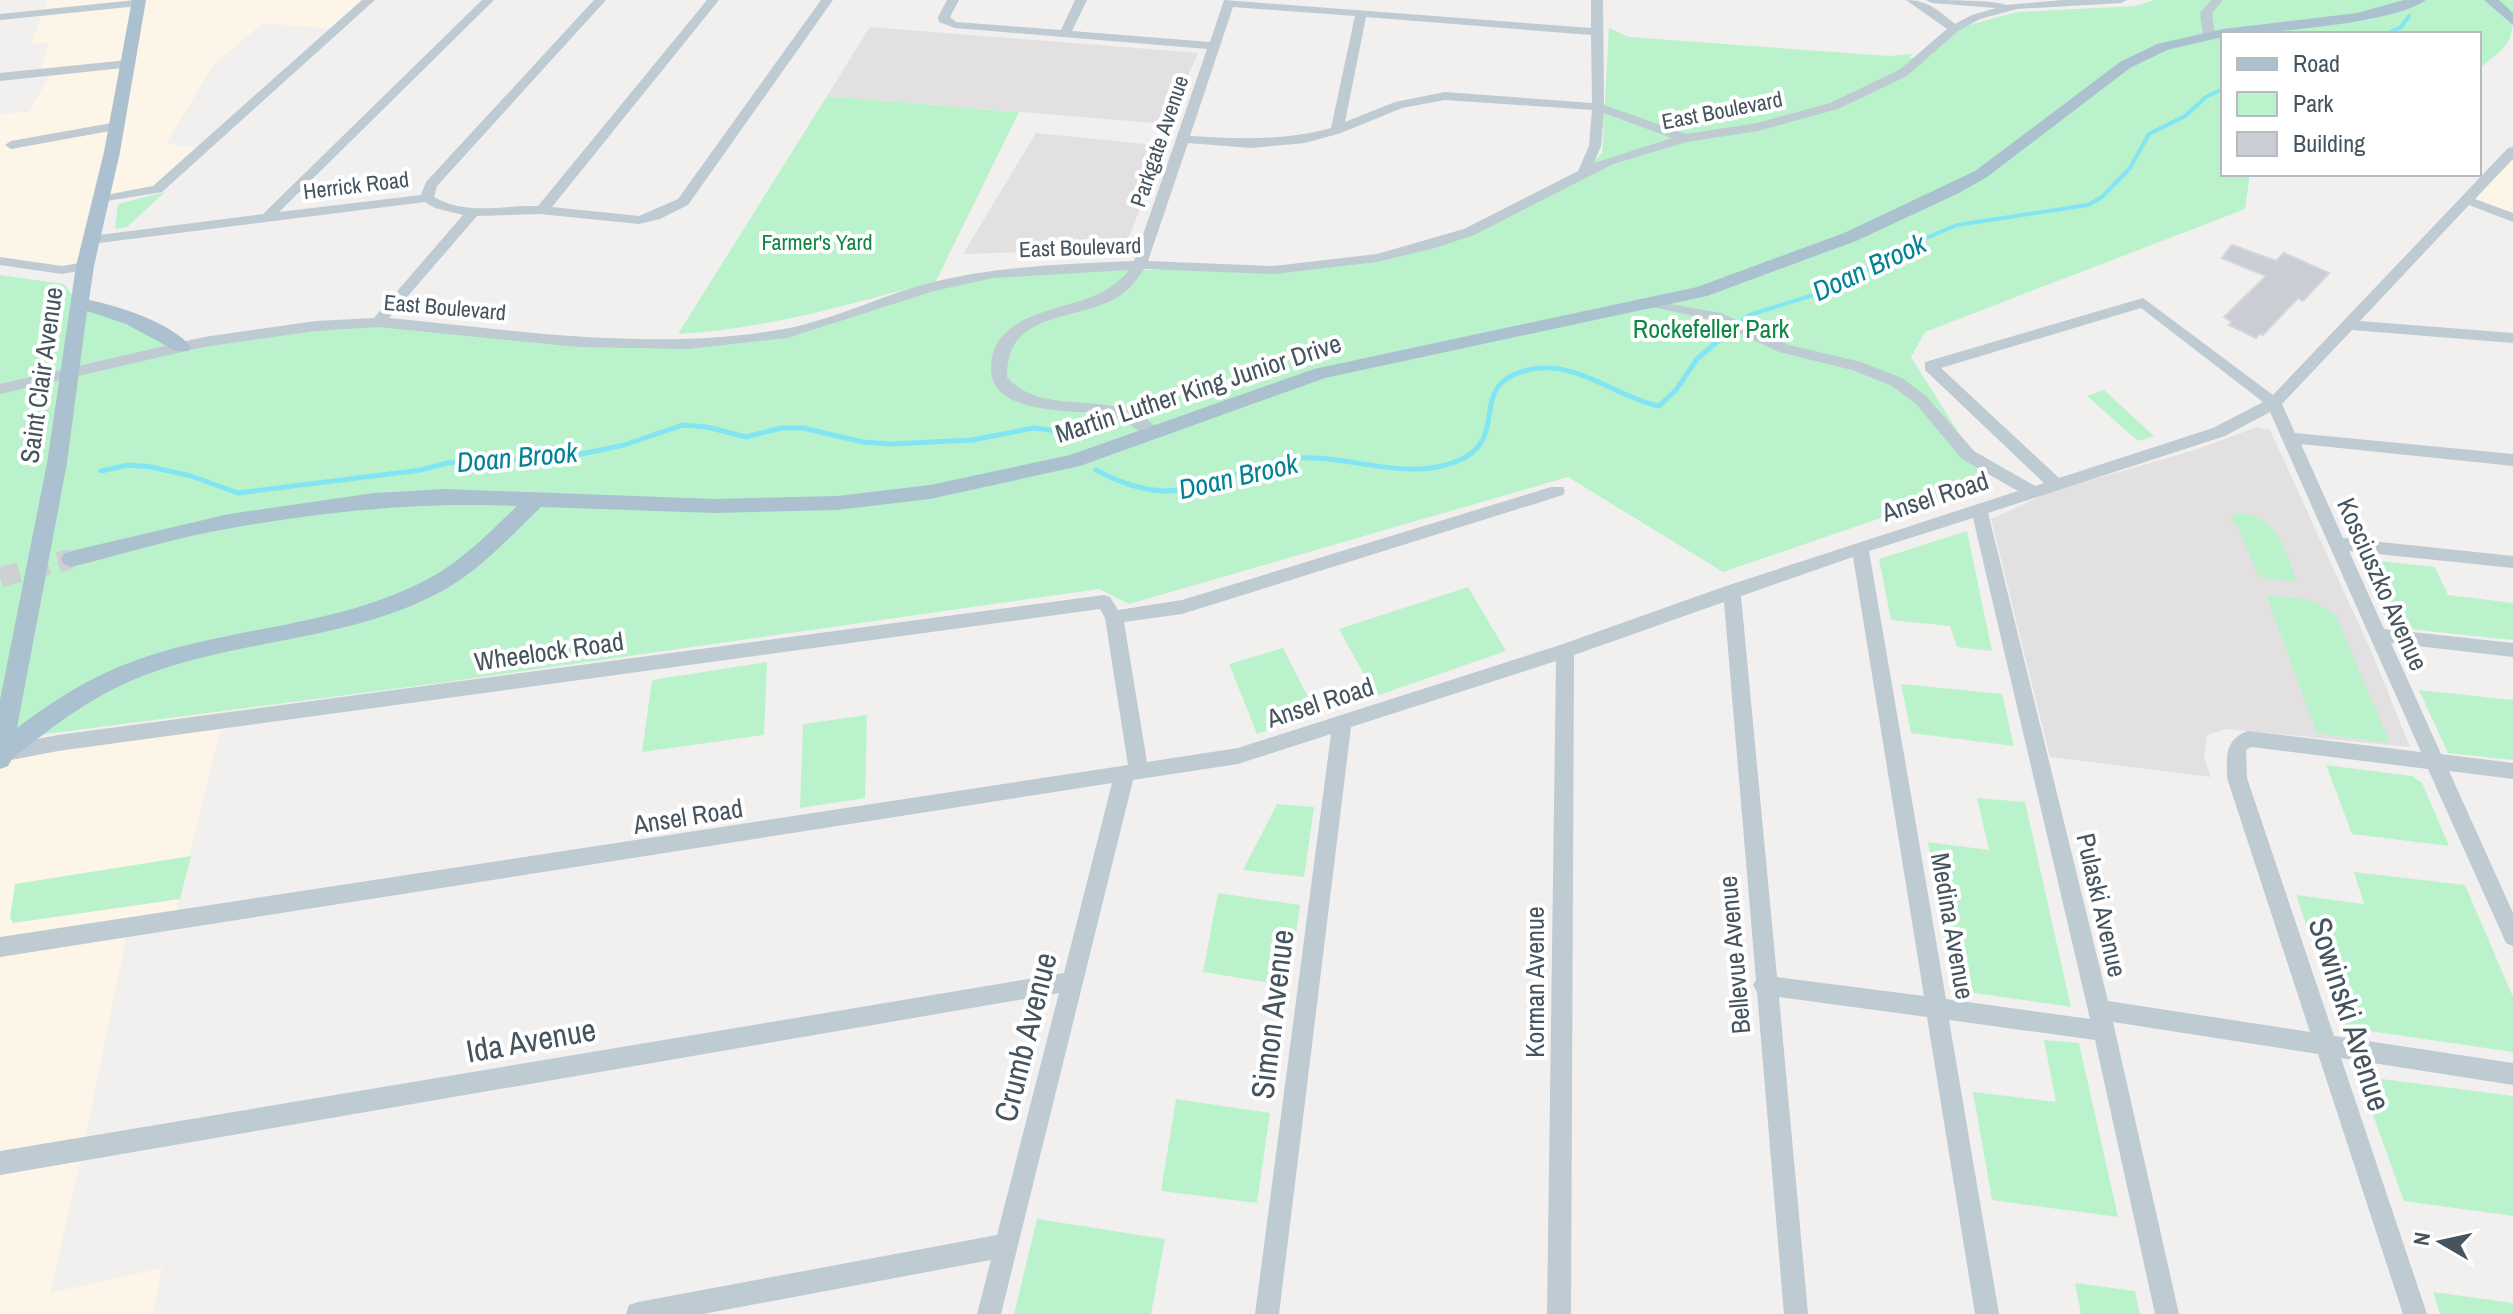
<svg xmlns="http://www.w3.org/2000/svg" width="2513" height="1314" viewBox="0 0 2513 1314" font-family="'Archivo Narrow',sans-serif">
	<rect width="100%" height="100%" fill="#f2efef"/>
	<path fill="#fdf5e7" d="M 47,0 L 369,0 L 336,29 L 263,23 L 214,64 L 166,144 L 203,148 L 157,189 L 100,200 L 85,266 L 62,270 L 0,261 L 0,114 L 29,112 L 52,72 L 39,73 L 50,42 L 31,44 Z
		M 2513,151 L 2513,218 L 2467,200 Z
		M 222,721 L 174,920 L 128,928 L 83,1149 L 50,1293 L 162,1268 L 153,1314 L 0,1314 L 0,759 Z"/>
	<path fill="#e3e0e1" d="M 870,27 L 1198,53 L 1166,124 L 827,96 Z
		M 1036,133 L 1165,146 L 1124,249 L 963,254 Z
		M 2257,427 L 2270,430 L 2372,653 L 2410,747 L 2226,729 L 2207,735 L 2204,757 L 2211,777 L 2050,757 L 1991,519 L 2050,492 L 2195,450 Z"/>
	<path fill="#baf3cb" d="M 2154,0 L 2513,0 C 2513,44 2513,41 2479,69 L 2479,34 L 2223,34 L 2223,174 L 2250,174 L 2245,209 L 1925,332 L 1911,357 L 1989,481 L 1723,572 L 1568,477 L 1129,604 L 1099,589 L 440,683 L 46,734 L 1,754 L 0,759 L 0,275 L 64,284 L 79,304 L 182,347 L 316,326 L 414,326 L 620,345 L 754,339 L 900,297 L 1023,270 L 1274,270 L 1377,258 L 1480,227 L 1584,171 L 1602,153 L 1609,28 L 1629,37 L 1889,56 L 1913,54 L 1909,58 L 1919,59 L 1954,29 L 2017,12 L 2135,6 Z
		M 827,96 L 1019,112 L 936,281 C 850,304 768,329 678,334 Z
		M 165,192 L 127,227 L 115,229 L 118,204 Z
		M 2104,390 L 2154,436 L 2138,441 L 2087,396 Z
		M 2239,513 C 2278,516 2285,550 2297,582 L 2259,577 L 2238,527 L 2231,521 L 2232,516 Z
		M 1967,531 L 1992,651 L 1957,647 L 1950,626 L 1891,620 L 1879,559 Z
		M 2360,559 L 2435,567 L 2448,595 L 2513,603 L 2513,640 L 2389,627 Z
		M 1468,587 L 1506,651 L 1376,696 L 1339,629 Z
		M 2266,595 L 2311,600 L 2336,615 L 2390,743 L 2317,733 Z
		M 1283,648 L 1317,715 L 1257,734 L 1229,664 Z
		M 767,662 L 764,735 L 642,752 L 652,680 Z
		M 1901,684 L 2002,694 L 2014,746 L 1911,733 Z
		M 2419,690 L 2513,700 L 2513,760 L 2448,753 Z
		M 867,715 L 865,798 L 800,808 L 803,724 Z
		M 2326,765 L 2412,776 L 2422,783 L 2449,846 L 2352,834 Z
		M 1977,798 L 2025,802 L 2071,1007 L 1954,990 L 1928,842 L 1989,850 Z
		M 1277,804 L 1314,807 L 1304,877 L 1243,870 Z
		M 191,856 L 180,899 L 13,923 L 10,918 L 15,884 Z
		M 2354,872 L 2465,885 L 2513,997 L 2513,1052 L 2342,1027 L 2296,895 L 2364,904 Z
		M 1218,893 L 1300,905 L 1288,986 L 1203,972 Z
		M 2044,1040 L 2079,1043 L 2118,1217 L 1992,1200 L 1973,1092 L 2056,1102 Z
		M 2359,1076 L 2513,1096 L 2513,1216 L 2404,1201 Z
		M 1176,1099 L 1270,1113 L 1257,1203 L 1161,1191 Z
		M 1037,1219 L 1165,1239 L 1151,1314 L 1014,1314 Z
		M 2075,1283 L 2135,1291 L 2140,1314 L 2081,1314 Z
		M 2433,1292 L 2513,1303 L 2513,1314 L 2440,1314 Z"/>
	<g fill="none" stroke-linecap="round" stroke-linejoin="round">
		<path stroke="#83e5f3" stroke-width="4" d="M 2386,34 L 2401,27 L 2409,16
			M 1730,331 L 1749,315 L 1836,288 L 1910,245 L 1957,225 L 2088,205 L 2102,197 L 2130,168 L 2149,134 L 2185,116 L 2206,97 L 2223,89"/>
		<path stroke="#83e5f3" stroke-width="5" d="M 1096,470 C 1118,482 1140,490 1165,491 C 1212,491 1250,462 1295,458 C 1350,454 1412,485 1464,458 C 1510,433 1465,382 1532,369 C 1578,361 1616,397 1659,406 L 1676,390 L 1697,359 L 1732,329
			M 101,471 L 128,465 L 151,467 L 191,476 L 238,493 L 421,470 L 447,463 L 567,457 L 624,445 L 683,425 L 707,427 L 746,437 L 781,428 L 803,428 L 863,442 L 891,444 L 972,440 L 1034,428 L 1058,431 L 1072,440"/>
	</g>
	<path fill="#caced4" stroke="#d2d6db" stroke-width="2" d="M 2232,245 L 2276,261 L 2284,253 L 2329,273 L 2303,301 L 2298,298 L 2263,335 L 2259,334 L 2256,338 L 2229,325 L 2232,322 L 2224,317 L 2266,276 L 2222,258 Z"/>
	<g fill="none" stroke-linecap="round" stroke-linejoin="round">
		<path stroke="#cfd0d2" stroke-width="20" stroke-dasharray="20 10" stroke-linecap="butt" d="M 0,577 L 71,559"/>
		<path fill="#becbd2" fill-rule="evenodd" d="M 135,0 L 145,3 L 139,6 L 0,20 L 0,14 Z
			M 362,0 L 375,0 L 162,192 L 95,203 L 95,197 L 153,186 Z
			M 482,0 L 494,0 L 279,212 L 421,195 L 426,182 L 594,0 L 606,0 L 437,186 L 434,197 C 466,216 503,205 538,206 L 707,0 L 719,0 L 552,207 L 639,216 L 678,199 L 821,0 L 833,0 L 688,205 L 660,219 L 639,224 L 540,214 L 477,216 L 389,318 C 520,331 653,352 784,329 C 833,320 880,296 929,283 C 997,266 1065,264 1134,261 L 1207,49 L 955,28 L 939,22 L 938,17 L 947,0 L 959,0 L 950,17 L 956,22 L 1061,30 L 1075,0 L 1087,0 L 1072,31 L 1210,42 L 1224,0 L 1591,28 L 1591,0 L 1603,0 L 1604,105 L 1686,134 L 1757,123 L 1830,103 L 1899,70 L 1947,29 L 1906,0 C 1928,0 1939,11 1955,24 L 1972,15 L 1996,8 L 1932,3 L 1926,0 C 1946,0 1993,0 2006,5 L 2062,0 L 2127,0 L 2121,3 L 2017,9 L 1980,19 L 1958,31 L 1907,76 L 1838,109 L 1758,131 L 1687,142 L 1613,164 L 1474,235 L 1435,248 L 1377,262 L 1274,274 L 1144,269 C 1137,280 1129,290 1118,297 C 1075,323 1006,309 1007,377 C 1046,422 1123,382 1162,434 L 1154,439 C 1139,435 1129,420 1112,416 C 1077,407 980,420 992,358 C 995,337 1014,323 1033,316 C 1067,302 1105,301 1129,270 L 993,278 L 934,291 L 787,338 L 688,349 L 578,347 L 378,327 L 316,331 L 204,347 L 0,394 L 0,384 L 204,337 L 316,321 L 374,318 L 463,215 L 435,208 L 425,202 L 91,244 L 84,240 L 91,236 L 263,214 ZM 1233,7 L 1355,16 L 1331,128 C 1284,141 1239,139 1190,136 ZM 1366,17 L 1591,35 L 1592,103 L 1445,92 L 1395,102 L 1345,122 ZM 1445,100 L 1592,110 L 1589,146 L 1578,171 L 1464,229 L 1377,254 L 1274,266 L 1148,261 L 1188,143 L 1251,148 L 1305,143 L 1341,133 L 1402,108 ZM 1604,113 L 1672,138 L 1594,163 L 1601,146 Z
			M 2211,0 L 2223,0 L 2212,13 L 2215,35 L 2209,39 L 2203,35 L 2200,13 Z
			M 128,60 L 132,61 L 132,67 L 0,81 L 0,73 Z
			M 117,122 L 121,123 L 121,129 L 11,149 L 5,145 L 11,141 Z
			M 2513,147 L 2513,159 L 2475,199 L 2513,213 L 2513,222 L 2469,205 L 2360,321 L 2513,333 L 2513,343 L 2352,330 L 2282,404 L 2295,433 L 2513,454 L 2513,466 L 2301,444 L 2343,538 L 2513,556 L 2513,568 L 2349,551 L 2384,629 L 2513,643 L 2513,657 L 2391,643 L 2441,754 L 2513,763 L 2513,779 L 2449,771 L 2513,913 L 2513,946 L 2506,943 L 2428,769 L 2251,747 L 2246,750 L 2247,778 L 2334,1036 L 2513,1063 L 2513,1085 L 2341,1058 L 2427,1314 L 2403,1314 L 2318,1054 L 2113,1022 L 2179,1314 L 2155,1314 L 2095,1040 L 1949,1020 L 1999,1314 L 1975,1314 L 1927,1017 L 1779,997 L 1808,1314 L 1784,1314 L 1757,992 L 1753,985 L 1756,980 L 1724,602 L 1574,655 L 1571,1314 L 1547,1314 L 1556,661 L 1351,727 L 1279,1314 L 1255,1314 L 1331,734 L 1238,764 L 1133,780 L 1001,1314 L 977,1314 L 991,1260 L 703,1314 L 626,1314 L 629,1305 L 638,1302 L 997,1235 L 1059,993 L 0,1175 L 0,1151 L 1064,973 L 1112,783 L 0,957 L 0,937 L 1128,765 L 1105,618 L 1100,609 L 58,751 L 1,762 L 0,746 L 58,735 L 1104,595 L 1110,597 L 1118,610 L 1182,600 L 1551,487 L 1563,487 L 1565,491 L 1563,495 L 1182,614 L 1124,622 L 1147,762 L 1238,748 L 1560,645 L 1726,586 L 2018,491 L 1962,459 L 1916,404 L 1892,386 L 1852,370 L 1779,352 L 1712,320 L 1648,306 L 1648,300 L 1721,313 L 1789,345 L 1861,362 L 1902,378 L 1926,396 L 1974,451 L 2035,486 L 2044,483 L 1925,370 L 1925,362 L 2143,298 L 2273,395 L 2508,148 ZM 2141,308 L 2263,402 L 2213,428 L 2059,478 L 1941,368 ZM 2270,412 L 2421,752 L 2248,731 C 2224,740 2227,756 2227,778 L 2310,1032 L 2108,1001 L 1988,513 L 2225,436 ZM 1973,518 L 2090,1019 L 1946,999 L 1869,551 ZM 1853,557 L 1924,996 L 1777,977 L 1741,596 Z
			M 0,257 L 62,266 L 85,262 L 92,266 L 90,269 L 62,274 L 0,265 Z"/>
		<path fill="#acc1d0" fill-rule="evenodd" d="M 132,0 L 146,0 L 120,152 L 94,266 L 89,300 C 119,306 172,323 191,347 L 188,351 L 176,351 L 126,324 L 87,311 L 67,463 L 17,728 C 54,700 90,677 134,661 C 229,626 336,628 428,579 C 462,561 490,532 517,506 C 420,502 327,511 232,528 C 178,537 124,554 71,567 L 64,564 L 61,559 L 64,554 L 71,551 L 229,514 L 374,493 L 445,489 L 715,499 L 837,496 L 930,485 L 1070,455 L 1314,369 L 1697,287 L 1844,233 L 1975,171 L 2120,62 L 2157,44 L 2223,29 L 2357,13 L 2404,0 L 2426,0 C 2397,23 2263,34 2223,34 L 2223,37 L 2167,50 L 2130,68 L 1987,177 L 1959,193 L 1856,241 L 1707,296 L 1325,378 L 1080,466 L 930,499 L 837,510 L 715,513 L 541,507 C 511,536 481,569 444,590 C 352,641 243,638 145,675 C 95,694 54,725 12,759 L 8,766 L 0,769 L 0,700 L 47,463 L 76,266 L 104,152 Z
			M 2484,0 L 2499,0 L 2513,13 L 2513,25 Z"/>
	</g>
	<g text-anchor="middle" dominant-baseline="central" stroke-width="8" stroke-linejoin="round" paint-order="stroke">
		<g font-size="22" fill="#45545e" stroke="#fff">
			<text transform="translate(1722 110) rotate(-11)">East Boulevard</text>
			<text transform="translate(1159 141) rotate(-71)">Parkgate Avenue</text>
			<text transform="translate(356 185) rotate(-7)">Herrick Road</text>
			<text transform="translate(1080 247) rotate(-2)">East Boulevard</text>
			<text transform="translate(445 307) rotate(5)">East Boulevard</text>
		</g>
		<g font-size="22" fill="#0f8642" stroke="#fff">
			<text x="817" y="242">Farmer's Yard</text>
		</g>
		<g font-size="26" fill="#0f8642" stroke="#fff">
			<text x="1711" y="328">Rockefeller Park</text>
		</g>
		<g font-size="26" fill="#45545e" stroke="#fff">
			<text transform="translate(41 375) rotate(-82)">Saint Clair Avenue</text>
			<text transform="translate(1198 388) rotate(-18)">Martin Luther King Junior Drive</text>
			<text transform="translate(1935 496) rotate(-18)">Ansel Road</text>
			<text transform="translate(2383 584) rotate(66)">Kosciuszko Avenue</text>
			<text transform="translate(549 651) rotate(-8)">Wheelock Road</text>
			<text transform="translate(1320 702) rotate(-18)">Ansel Road</text>
			<text transform="translate(688 816) rotate(-9)">Ansel Road</text>
			<text transform="translate(2102 905) rotate(77)">Pulaski Avenue</text>
			<text transform="translate(1953 926) rotate(80)">Medina Avenue</text>
			<text transform="translate(1734 955) rotate(-95)">Bellevue Avenue</text>
			<text transform="translate(1534 982) rotate(-90)">Korman Avenue</text>
		</g>
		<g font-size="28" font-style="italic" fill="#038295" stroke="#fff">
			<text transform="translate(1869 267) rotate(-25)">Doan Brook</text>
			<text transform="translate(517 457) rotate(-5)">Doan Brook</text>
			<text transform="translate(1238 476) rotate(-13)">Doan Brook</text>
		</g>
		<g font-size="32" fill="#45545e" stroke="#fff">
			<text transform="translate(1272 1014) rotate(-83)">Simon Avenue</text>
			<text transform="translate(2350 1014) rotate(72)">Sowinski Avenue</text>
			<text transform="translate(1025 1037) rotate(-76)">Crumb Avenue</text>
			<text transform="translate(531 1040) rotate(-10)">Ida Avenue</text>
		</g>
	</g>
	<rect x="2221" y="32" width="260" height="144" fill="#ffffff" stroke="#b5bbbf" stroke-width="2"/>
	<rect x="2237" y="58" width="40" height="12" fill="#acc1d0" stroke="#b5bbbf" stroke-width="2"/>
	<text x="2293" y="72" font-size="24" fill="#45545e">Road</text>
	<rect x="2237" y="92" width="40" height="24" fill="#baf3cb" stroke="#b5bbbf" stroke-width="2"/>
	<text x="2293" y="112" font-size="24" fill="#45545e">Park</text>
	<rect x="2237" y="132" width="40" height="24" fill="#caced4" stroke="#b5bbbf" stroke-width="2"/>
	<text x="2293" y="152" font-size="24" fill="#45545e">Building</text>
	<g transform="translate(2441 1242) rotate(279)" stroke="#ffffff" stroke-width="6" paint-order="stroke">
	<path d="M0-6L14 30L0 20L-14 30Z" fill="#45545e"/>
	<text y="-12" font-size="22" font-weight="bold" text-anchor="middle" fill="#45545e">N</text>
	</g>
</svg>
